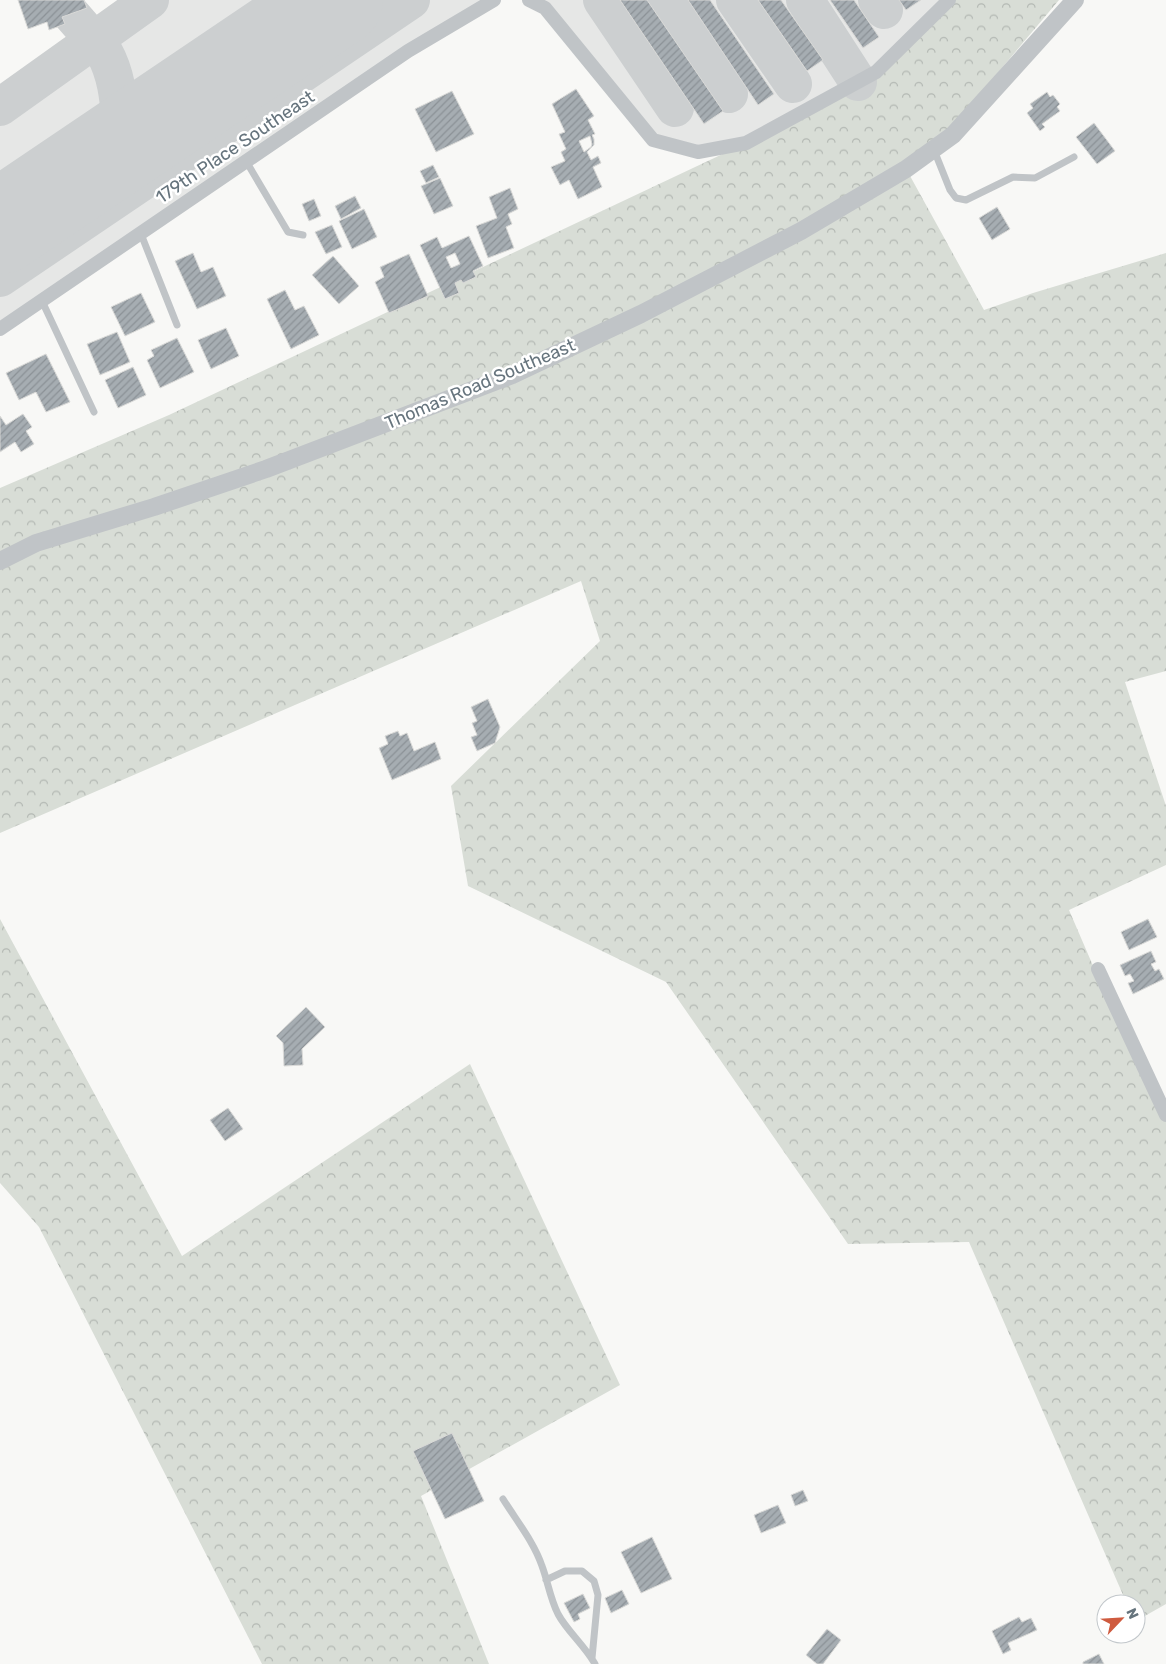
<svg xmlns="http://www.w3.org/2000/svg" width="1166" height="1664" viewBox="0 0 1166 1664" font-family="Rubik,sans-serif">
	<defs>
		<pattern id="forest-crowns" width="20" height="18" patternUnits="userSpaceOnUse" patternTransform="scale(1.25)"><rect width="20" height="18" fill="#d8ddd6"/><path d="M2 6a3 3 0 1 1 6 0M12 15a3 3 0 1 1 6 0" fill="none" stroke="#b3b8b3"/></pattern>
		<pattern id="building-hatch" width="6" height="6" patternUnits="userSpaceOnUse" patternTransform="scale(1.25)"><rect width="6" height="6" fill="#a6adb2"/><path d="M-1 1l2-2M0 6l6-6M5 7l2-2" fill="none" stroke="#8b9196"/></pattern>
	</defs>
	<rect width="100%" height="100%" fill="#f8f8f6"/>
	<path fill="#e6e7e6" d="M 169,0 L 494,0 L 0,330 L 0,116 Z
		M 529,0 L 949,0 L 876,72 L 746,143 L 698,152 L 653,140 L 545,8 Z"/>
	<path fill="url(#forest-crowns)" d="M 949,0 L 1059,0 L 952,127 L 904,165 L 984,310 L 1033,293 L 1166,253 L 1166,671 L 1125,682 L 1166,806 L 1166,865 L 1069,910 L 1100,982 L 1166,1122 L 1166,1604 L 1136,1621 L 1136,1604 L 1127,1604 L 969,1242 L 848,1244 L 666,982 L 468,886 L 451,786 L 600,641 L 581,581 L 0,833 L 0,488 L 169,415 L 746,143 L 876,72 Z
		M 0,919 L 182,1256 L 470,1064 L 620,1385 L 421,1496 L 489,1664 L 262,1664 L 39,1227 L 0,1183 Z"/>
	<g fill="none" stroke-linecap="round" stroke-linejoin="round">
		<path stroke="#cccfd0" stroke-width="38" d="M 304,0 L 311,16
			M 602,0 L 675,108
			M 666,0 L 729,94
			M 735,0 L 793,84
			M 805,0 L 858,82
			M 877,0 L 884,10
			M 71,14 L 104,52 C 120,80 119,113 123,144
			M 0,107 L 150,0
			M 0,234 L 21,264
			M 0,278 L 411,0"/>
		<path stroke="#cccfd0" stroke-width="94" d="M 0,227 L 336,0"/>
	</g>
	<path fill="url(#building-hatch)" stroke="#dadad8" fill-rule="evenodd" d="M 18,0 L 84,0 L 87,8 L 62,17 L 65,24 L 49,30 L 47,22 L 28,29 Z
		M 620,0 L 647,0 L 723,111 L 704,124 Z
		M 688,0 L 710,0 L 774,94 L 758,105 Z
		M 758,0 L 781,0 L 823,60 L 807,71 Z
		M 830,0 L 854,0 L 879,37 L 863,48 Z
		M 899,0 L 921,0 L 906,10 Z
		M 576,89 L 594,116 L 588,120 L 595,134 L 592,135 L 594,139 L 594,145 L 587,152 L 591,160 L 598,156 L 601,163 L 593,167 L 602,187 L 578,199 L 569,180 L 560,185 L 551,167 L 565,161 L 561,152 L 566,149 L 559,134 L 565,132 L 552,104 ZM 590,136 L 592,144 L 591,147 L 584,152 L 579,141 Z
		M 452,91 L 474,134 L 436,152 L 415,109 Z
		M 1047,92 L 1050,97 L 1053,95 L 1060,104 L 1057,107 L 1060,111 L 1042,124 L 1045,127 L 1040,131 L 1027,113 L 1033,108 L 1030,104 Z
		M 1094,123 L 1115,151 L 1097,164 L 1076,137 Z
		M 433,165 L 439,177 L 426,183 L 420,171 Z
		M 440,178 L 453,206 L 434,214 L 421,186 Z
		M 510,188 L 518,209 L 508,214 L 512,224 L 506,227 L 514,248 L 488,258 L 476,226 L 497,218 L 489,197 Z
		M 355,196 L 361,208 L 341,219 L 335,206 Z
		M 314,199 L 321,216 L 309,221 L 302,204 Z
		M 997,207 L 1010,229 L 992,240 L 979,218 Z
		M 364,209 L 377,237 L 352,249 L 339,221 Z
		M 332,225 L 342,247 L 326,254 L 315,232 Z
		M 469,236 L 483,266 L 473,271 L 476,277 L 463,283 L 461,280 L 455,283 L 459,293 L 445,299 L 420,245 L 437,237 L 442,248 ZM 455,253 L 460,264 L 451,268 L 446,257 Z
		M 193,253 L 201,272 L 213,267 L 226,296 L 197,309 L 175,261 Z
		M 409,254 L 428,296 L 389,313 L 375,282 L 384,277 L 380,267 Z
		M 333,256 L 359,286 L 339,304 L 312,275 Z
		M 285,290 L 295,310 L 304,306 L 319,335 L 291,349 L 267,299 Z
		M 141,293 L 155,322 L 125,336 L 111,307 Z
		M 226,328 L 239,356 L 211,369 L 198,340 Z
		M 117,332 L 130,362 L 100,375 L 87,344 Z
		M 177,338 L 194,372 L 160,388 L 147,360 L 154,356 L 151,350 Z
		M 46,354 L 70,402 L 46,412 L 36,392 L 19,400 L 6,373 Z
		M 133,367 L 146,395 L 118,408 L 105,380 Z
		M 23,414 L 32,427 L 26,431 L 34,444 L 21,452 L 15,442 L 0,452 L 0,416 L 6,425 Z
		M 488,699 L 500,727 L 495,743 L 477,751 L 471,737 L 477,735 L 472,723 L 477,721 L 471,707 Z
		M 398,731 L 400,736 L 407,733 L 414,751 L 435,742 L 441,759 L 392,780 L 379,748 L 388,744 L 385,736 Z
		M 1148,919 L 1157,937 L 1129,950 L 1121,932 Z
		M 1151,951 L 1156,962 L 1151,964 L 1155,971 L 1159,969 L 1164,979 L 1133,994 L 1128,983 L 1134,981 L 1130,974 L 1125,976 L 1120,965 Z
		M 306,1007 L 325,1027 L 302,1049 L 303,1065 L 284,1066 L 283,1043 L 276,1036 Z
		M 228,1108 L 243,1129 L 225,1141 L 210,1120 Z
		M 452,1433 L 484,1501 L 445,1519 L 413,1451 Z
		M 803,1490 L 808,1501 L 795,1506 L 791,1495 Z
		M 778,1505 L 786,1523 L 761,1533 L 754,1515 Z
		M 652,1537 L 672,1579 L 641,1593 L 621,1552 Z
		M 622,1590 L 629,1604 L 611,1613 L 605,1598 Z
		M 583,1594 L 590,1608 L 578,1614 L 580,1619 L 574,1622 L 564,1603 Z
		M 1019,1617 L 1022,1622 L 1031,1618 L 1037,1630 L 1008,1643 L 1011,1650 L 1003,1654 L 992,1631 Z
		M 827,1629 L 841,1640 L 823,1664 L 817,1664 L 806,1655 Z
		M 1099,1654 L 1104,1664 L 1083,1664 L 1083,1662 Z"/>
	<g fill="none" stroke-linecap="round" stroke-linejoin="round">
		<path stroke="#c0c4c7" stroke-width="7" d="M 934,150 L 950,190 L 956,198 L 966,200 L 1013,177 L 1035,178 L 1074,157
			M 246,161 L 288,232 L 303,235
			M 141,234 L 177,325
			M 42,301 L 94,412
			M 503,1499 C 516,1520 534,1542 542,1566 C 548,1582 550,1598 558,1614 C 567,1631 585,1646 595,1664
			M 546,1580 L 565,1571 L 582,1571 L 594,1581 L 598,1595 L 592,1658"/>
		<path stroke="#c0c4c7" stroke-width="14" d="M 529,0 L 545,8 L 653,140 L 698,152 L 746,143 L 876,72 L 949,0
			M 0,329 L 408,51 L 494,0
			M 1098,969 L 1166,1115"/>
		<path stroke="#c0c4c7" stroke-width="18" d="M 0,561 L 36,543 L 154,507 L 266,469 L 512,375 L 641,314 L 801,231 L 906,169 L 953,135 L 1075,0"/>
	</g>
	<g text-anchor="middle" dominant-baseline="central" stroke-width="5" stroke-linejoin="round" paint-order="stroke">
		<g font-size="18" fill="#66747d" stroke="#fff">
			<text transform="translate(235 147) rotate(-34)">179th Place Southeast</text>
			<text transform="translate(480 384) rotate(-23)">Thomas Road Southeast</text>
		</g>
	</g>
	<g transform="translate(1121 1619) rotate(65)"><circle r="24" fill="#ffffff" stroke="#c2c7cb"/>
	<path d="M0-4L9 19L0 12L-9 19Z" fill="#cf5b3f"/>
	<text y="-8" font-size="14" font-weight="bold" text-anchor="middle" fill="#66747d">N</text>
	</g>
</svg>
